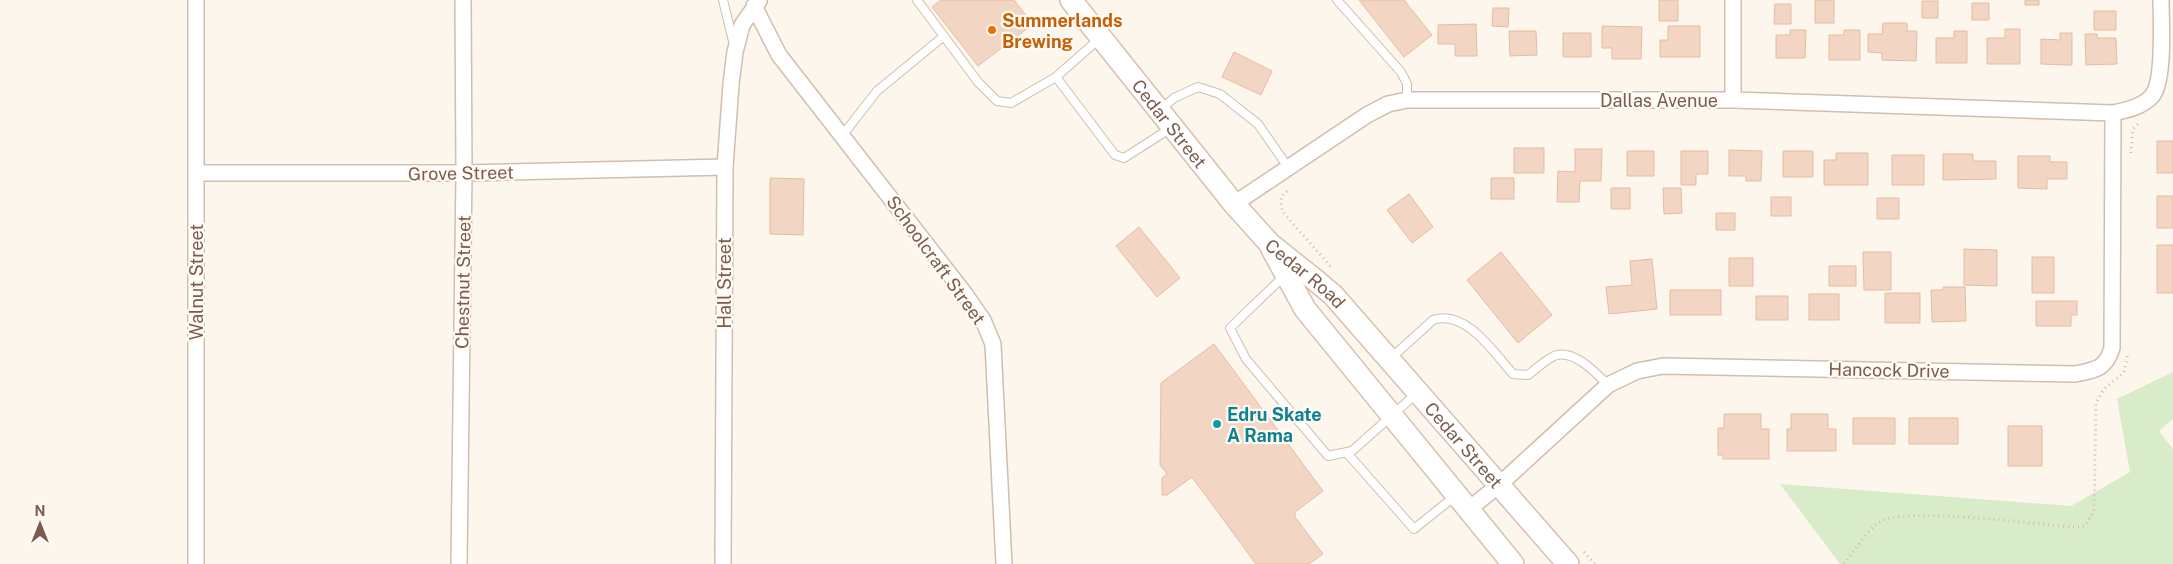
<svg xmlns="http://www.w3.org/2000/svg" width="2173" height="564" viewBox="0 0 2173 564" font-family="'Public Sans',sans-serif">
	<rect width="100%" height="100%" fill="#fdf6ec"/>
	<path fill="#d8ecc9" d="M 2173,372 L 2173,419 L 2159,431 L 2173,449 L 2173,564 L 1840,564 L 1780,484 L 2071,506 L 2130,472 L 2117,399 Z"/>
	<path fill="#f3d5c3" stroke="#e6bba3" d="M 941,0 L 1014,0 L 1033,24 L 978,66 L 932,7 Z
		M 1359,0 L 1404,0 L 1432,35 L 1404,57 Z
		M 1659,0 L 1678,0 L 1678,21 L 1659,21 Z
		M 1815,0 L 1834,0 L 1834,23 L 1815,23 Z
		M 2025,0 L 2039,0 L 2039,5 L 2025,5 Z
		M 1922,1 L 1938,1 L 1938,18 L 1922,18 Z
		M 1972,3 L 1989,3 L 1989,20 L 1972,20 Z
		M 1775,4 L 1791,4 L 1791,24 L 1774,24 Z
		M 1493,8 L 1509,8 L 1508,27 L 1492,26 Z
		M 2094,11 L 2116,11 L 2116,30 L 2094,30 Z
		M 1883,23 L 1907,23 L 1907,31 L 1917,31 L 1916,61 L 1882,60 L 1882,53 L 1868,52 L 1868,34 L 1882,34 Z
		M 1476,24 L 1477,56 L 1455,56 L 1455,44 L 1438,44 L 1438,25 Z
		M 1602,26 L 1642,27 L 1641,59 L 1612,59 L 1612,48 L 1602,48 Z
		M 1668,26 L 1700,26 L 1700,57 L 1660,57 L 1660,40 L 1668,40 Z
		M 2005,29 L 2020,29 L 2020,64 L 1987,64 L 1987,38 L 2005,38 Z
		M 1790,30 L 1806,30 L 1805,58 L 1776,58 L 1776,35 L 1790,35 Z
		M 1844,30 L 1860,30 L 1860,60 L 1829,60 L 1829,35 L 1844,35 Z
		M 1509,31 L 1536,31 L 1537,55 L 1510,56 Z
		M 1954,31 L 1967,31 L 1967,63 L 1936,63 L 1936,38 L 1954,38 Z
		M 1563,33 L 1591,33 L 1591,57 L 1563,57 Z
		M 2060,33 L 2072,33 L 2072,65 L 2041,64 L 2041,39 L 2060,40 Z
		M 2085,34 L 2097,34 L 2097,38 L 2116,38 L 2117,64 L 2086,65 Z
		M 1234,52 L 1272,71 L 1261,95 L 1222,77 Z
		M 2157,141 L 2173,141 L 2173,173 L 2157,173 Z
		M 1514,148 L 1544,148 L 1544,173 L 1514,173 Z
		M 1575,149 L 1602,149 L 1601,181 L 1580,181 L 1579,202 L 1557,202 L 1558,171 L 1575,172 Z
		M 1729,150 L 1762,151 L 1761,181 L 1746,181 L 1746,176 L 1729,176 Z
		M 1627,151 L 1654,151 L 1654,176 L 1627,176 Z
		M 1681,151 L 1708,151 L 1708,174 L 1696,174 L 1696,185 L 1681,185 Z
		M 1783,151 L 1813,151 L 1813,177 L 1783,177 Z
		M 1836,153 L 1868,153 L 1868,185 L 1824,185 L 1824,160 L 1836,160 Z
		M 1943,154 L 1973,154 L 1973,161 L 1996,161 L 1996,179 L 1943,180 Z
		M 1892,155 L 1924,155 L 1924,185 L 1892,185 Z
		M 2018,156 L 2050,156 L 2050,162 L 2067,162 L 2067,179 L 2047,179 L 2047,189 L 2018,188 Z
		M 770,178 L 804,179 L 803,235 L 770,234 Z
		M 1491,178 L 1514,178 L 1514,199 L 1491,199 Z
		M 1611,188 L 1630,188 L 1630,209 L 1611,209 Z
		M 1663,188 L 1681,188 L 1682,213 L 1664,214 Z
		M 1409,194 L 1433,227 L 1412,243 L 1387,210 Z
		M 2157,196 L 2173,196 L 2173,228 L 2157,228 Z
		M 1771,197 L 1791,197 L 1791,216 L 1771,216 Z
		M 1877,198 L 1899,198 L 1899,219 L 1877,219 Z
		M 1716,213 L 1735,213 L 1735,230 L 1716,230 Z
		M 1139,227 L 1180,278 L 1157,297 L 1116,246 Z
		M 2157,245 L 2173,245 L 2173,293 L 2157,293 Z
		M 1964,249 L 1997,250 L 1997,286 L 1964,285 Z
		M 1501,252 L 1552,315 L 1518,343 L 1467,280 Z
		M 1863,252 L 1891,252 L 1891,290 L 1864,290 Z
		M 2032,257 L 2054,257 L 2054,293 L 2032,293 Z
		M 1729,258 L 1753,258 L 1753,286 L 1729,286 Z
		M 1652,259 L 1657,309 L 1609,314 L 1606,287 L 1632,285 L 1630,261 Z
		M 1829,266 L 1856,266 L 1856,286 L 1829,286 Z
		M 1943,287 L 1965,287 L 1966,321 L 1932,322 L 1931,290 L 1943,290 Z
		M 1670,290 L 1721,290 L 1721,315 L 1670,315 Z
		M 1885,293 L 1920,293 L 1920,323 L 1885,323 Z
		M 1809,294 L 1839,294 L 1839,320 L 1809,320 Z
		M 1756,296 L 1788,296 L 1788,320 L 1756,320 Z
		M 2036,301 L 2077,301 L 2077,315 L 2071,315 L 2071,326 L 2036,326 Z
		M 1214,344 L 1323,491 L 1295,512 L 1295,517 L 1323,554 L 1309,564 L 1256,564 L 1192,477 L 1167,495 L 1162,495 L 1162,478 L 1167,474 L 1160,465 L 1161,383 Z
		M 1724,414 L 1761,414 L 1761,429 L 1769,429 L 1769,459 L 1723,459 L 1723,455 L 1718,455 L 1718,428 L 1724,428 Z
		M 1791,414 L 1828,414 L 1828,429 L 1836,429 L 1836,451 L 1787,451 L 1787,429 L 1791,429 Z
		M 1853,418 L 1895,418 L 1895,444 L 1853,444 Z
		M 1909,418 L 1958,418 L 1958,444 L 1909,444 Z
		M 2008,426 L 2042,426 L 2042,466 L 2008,466 Z"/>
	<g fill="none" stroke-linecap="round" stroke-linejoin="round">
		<defs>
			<path id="lane" d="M 723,0 L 734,45
				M 917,0 L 978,82 L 997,101 L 1011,103 L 1056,77 L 1099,39
				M 1337,0 L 1401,72 L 1407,84 L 1407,100
				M 1056,77 L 1115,155 L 1124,158 L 1171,128
				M 1161,109 L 1174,98 L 1198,87 L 1220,94 L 1258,124 L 1288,167
				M 842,136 L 877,91 L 944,36
				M 1284,276 L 1230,328 L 1246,359 L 1328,456 L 1352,451 L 1416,394
				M 1390,359 L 1433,320 C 1466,309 1494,353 1513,374 L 1528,375 C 1536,369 1544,361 1554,356 C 1573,348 1596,373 1608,385
				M 1347,453 L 1414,529 L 1455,496"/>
			<path id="street" d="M 754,6 L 779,55 L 965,294 L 983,320 L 993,344 L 1004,564
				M 1733,100 L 1733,0
				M 196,173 L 464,173 L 725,167
				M 1234,204 L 1367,115 L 1388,104 L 1407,100 L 1733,100 L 2113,113 C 2127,110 2142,107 2152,96 C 2165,81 2161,21 2161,0
				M 1469,509 L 1499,485 L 1608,385 L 1637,371 L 1663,366 L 2075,374 C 2095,370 2106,369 2112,348 L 2113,113
				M 196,564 L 196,0
				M 459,564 L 464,173 L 463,0
				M 723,564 L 725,167 L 731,84 L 735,52 L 742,25 L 759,1"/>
			<g id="secondary">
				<path id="s1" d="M 1071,0 L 1234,204 L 1270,244 L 1314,279 L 1333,295 L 1568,564"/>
				<path d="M 1272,249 L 1305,309 L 1513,564"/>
			</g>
		</defs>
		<use href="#lane" stroke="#d1beb0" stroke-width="10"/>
		<use href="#street" stroke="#d1beb0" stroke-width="18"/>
		<use href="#secondary" stroke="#d6c0b0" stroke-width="24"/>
		<path stroke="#d9b8a5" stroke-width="3" stroke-dasharray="1 4" stroke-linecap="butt" d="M 2131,153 L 2133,129 L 2138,124
			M 1287,191 L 1281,197 L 1282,211 L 1331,267
			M 1584,552 L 1595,564
			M 1844,564 C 1855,551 1865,533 1878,523 C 1900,505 2039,525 2073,527 L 2085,526 L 2094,511 L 2096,403 L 2104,389 L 2124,372 L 2128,353"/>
		<use href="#lane" stroke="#fff" stroke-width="8"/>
		<use href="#street" stroke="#fff" stroke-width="15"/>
		<use href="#secondary" stroke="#fff" stroke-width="21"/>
	</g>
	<circle fill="#e8710a" stroke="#fffaf3" stroke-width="2" cx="992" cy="30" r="5"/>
	<circle fill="#0f9aa8" stroke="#fffaf3" stroke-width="2" cx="1217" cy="424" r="5"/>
	<g text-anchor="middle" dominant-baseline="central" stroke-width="4.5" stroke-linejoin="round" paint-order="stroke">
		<g font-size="18" font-weight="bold" fill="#c56008" stroke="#fffaf3" text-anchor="start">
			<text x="1002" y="20">Summerlands<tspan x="1002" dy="21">Brewing</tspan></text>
		</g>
		<g font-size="18" fill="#7a5c4d" stroke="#fffaf3">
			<text x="1659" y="100">Dallas Avenue</text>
			<text stroke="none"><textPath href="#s1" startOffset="158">Cedar Street</textPath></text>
			<text transform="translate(461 173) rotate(-1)">Grove Street</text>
			<text transform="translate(936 260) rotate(54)">Schoolcraft Street</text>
			<text transform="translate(196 282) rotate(-90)">Walnut Street</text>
			<text transform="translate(463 282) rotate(-89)">Chestnut Street</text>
			<text transform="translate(724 283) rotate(-90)">Hall Street</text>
			<text stroke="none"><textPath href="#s1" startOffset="361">Cedar Road</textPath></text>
			<text transform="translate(1889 370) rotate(1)">Hancock Drive</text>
			<text stroke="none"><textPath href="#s1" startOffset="595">Cedar Street</textPath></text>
		</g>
		<g font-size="18" font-weight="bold" fill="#0d838f" stroke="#fffaf3" text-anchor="start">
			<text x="1227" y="414">Edru Skate<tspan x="1227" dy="21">A Rama</tspan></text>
		</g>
	</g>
	<g transform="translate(40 524)" stroke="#fffaf3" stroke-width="4" paint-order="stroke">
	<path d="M0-4L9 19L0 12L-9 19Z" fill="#7a5c4d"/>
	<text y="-8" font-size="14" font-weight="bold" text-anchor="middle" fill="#7a5c4d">N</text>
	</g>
</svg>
